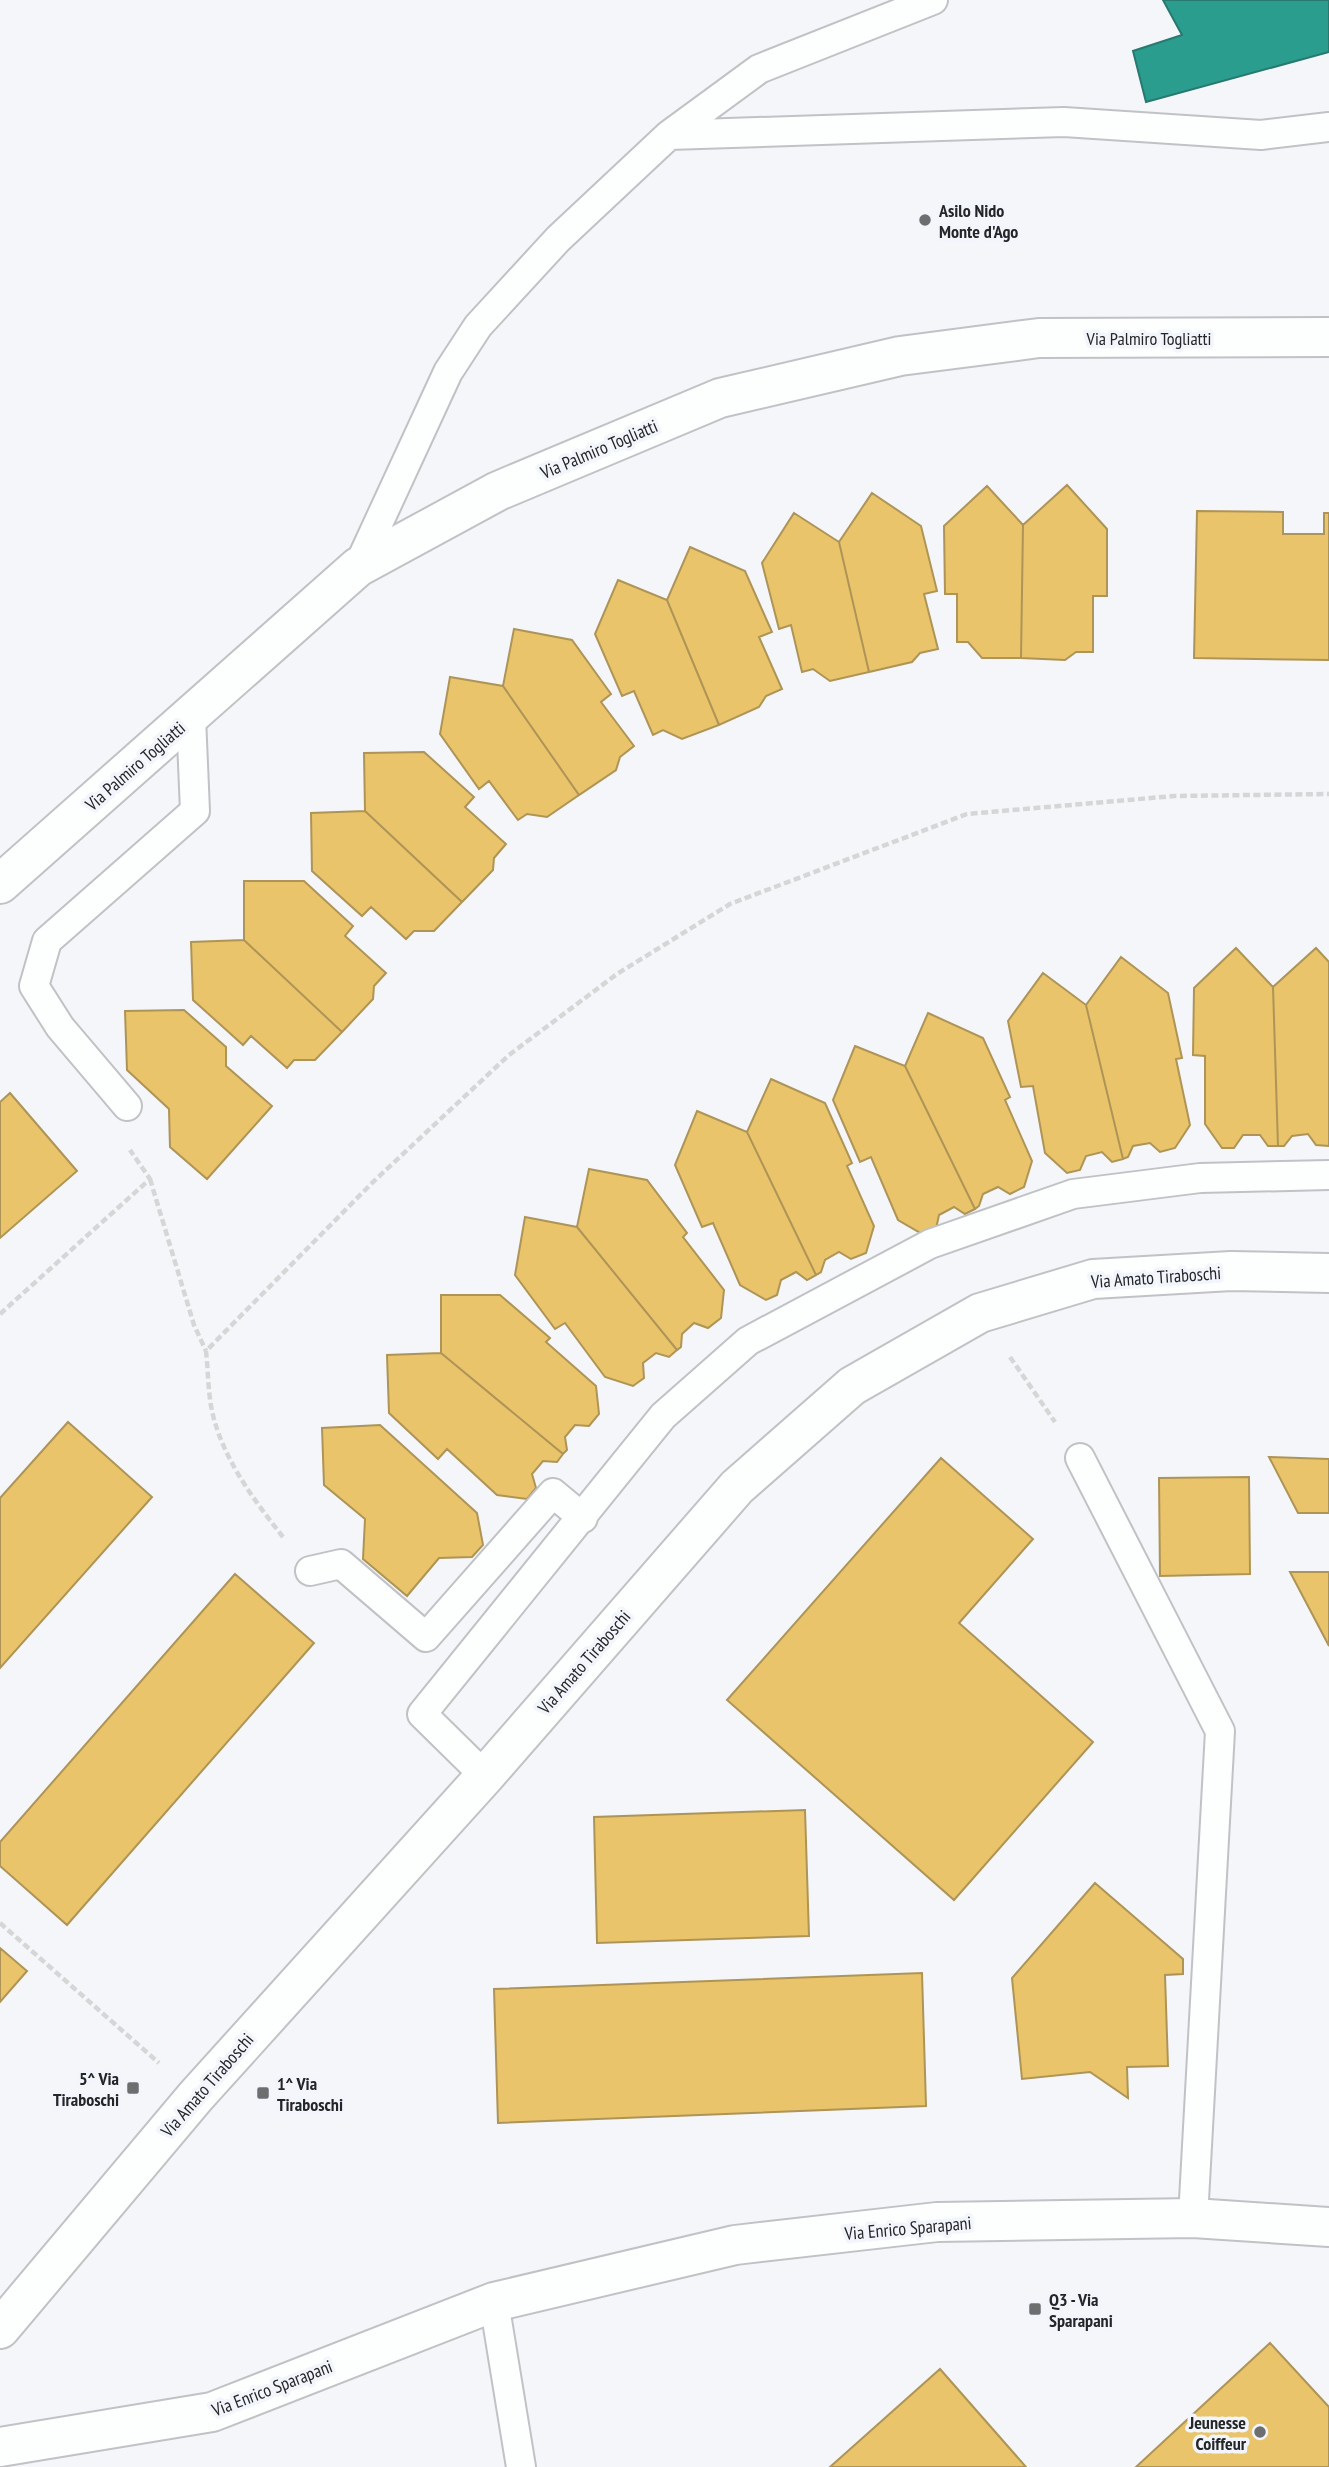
<svg xmlns="http://www.w3.org/2000/svg" width="1329" height="2467" viewBox="0 0 1329 2467" font-family="'PT Sans Narrow',sans-serif">
	<rect width="100%" height="100%" fill="#f4f6f9"/>
	<path fill="#e9c46a" stroke="#ae9456" stroke-width="2" d="M 1067,485 L 1107,529 L 1107,596 L 1093,596 L 1093,652 L 1076,652 L 1065,660 L 1021,658 L 1023,525 Z
		M 987,486 L 1023,525 L 1021,658 L 982,658 L 968,642 L 957,642 L 957,594 L 945,594 L 944,526 Z
		M 872,493 L 921,526 L 937,591 L 924,594 L 938,649 L 920,653 L 912,662 L 869,672 L 839,542 Z
		M 1197,511 L 1283,512 L 1283,534 L 1324,534 L 1324,513 L 1329,513 L 1329,660 L 1194,658 Z
		M 794,513 L 839,542 L 869,672 L 830,681 L 813,669 L 802,672 L 791,625 L 779,629 L 762,563 Z
		M 690,547 L 745,571 L 772,632 L 759,637 L 782,689 L 766,696 L 759,707 L 719,725 L 667,600 Z
		M 618,580 L 667,600 L 719,725 L 682,739 L 663,730 L 653,735 L 634,691 L 622,696 L 595,634 Z
		M 514,629 L 572,640 L 611,694 L 601,702 L 634,746 L 620,757 L 616,770 L 579,795 L 503,686 Z
		M 450,677 L 503,686 L 579,795 L 547,817 L 527,814 L 518,820 L 489,781 L 479,789 L 440,734 Z
		M 424,752 L 474,797 L 465,807 L 506,844 L 494,858 L 493,870 L 462,902 L 365,811 L 364,753 Z
		M 365,811 L 462,902 L 434,931 L 414,931 L 406,939 L 371,907 L 362,916 L 312,871 L 311,813 Z
		M 244,881 L 304,881 L 353,926 L 345,936 L 386,973 L 374,986 L 373,999 L 342,1032 L 244,940 Z
		M 244,940 L 342,1032 L 315,1060 L 294,1060 L 287,1068 L 251,1036 L 243,1045 L 193,1000 L 191,942 Z
		M 1236,948 L 1273,987 L 1278,1146 L 1268,1146 L 1260,1135 L 1243,1135 L 1234,1148 L 1222,1148 L 1205,1124 L 1205,1056 L 1193,1055 L 1194,988 Z
		M 1316,948 L 1329,962 L 1329,1146 L 1316,1145 L 1308,1134 L 1292,1136 L 1284,1146 L 1278,1146 L 1273,987 Z
		M 1121,957 L 1168,993 L 1182,1058 L 1176,1059 L 1190,1125 L 1175,1148 L 1160,1152 L 1150,1143 L 1133,1146 L 1128,1157 L 1123,1159 L 1086,1005 Z
		M 1043,973 L 1086,1005 L 1123,1159 L 1112,1162 L 1102,1152 L 1086,1156 L 1080,1170 L 1067,1173 L 1045,1153 L 1033,1086 L 1021,1087 L 1008,1021 Z
		M 184,1010 L 226,1047 L 226,1066 L 272,1106 L 207,1179 L 170,1147 L 169,1109 L 127,1070 L 125,1011 Z
		M 928,1013 L 983,1038 L 1010,1097 L 1005,1100 L 1032,1161 L 1024,1187 L 1010,1194 L 998,1187 L 983,1194 L 979,1206 L 975,1209 L 905,1066 Z
		M 855,1046 L 905,1066 L 975,1209 L 965,1214 L 954,1207 L 939,1215 L 936,1229 L 924,1235 L 898,1220 L 871,1157 L 860,1162 L 833,1100 Z
		M 771,1079 L 825,1103 L 852,1163 L 847,1166 L 874,1226 L 866,1253 L 851,1259 L 839,1252 L 825,1260 L 821,1272 L 816,1275 L 747,1132 Z
		M 10,1093 L 77,1171 L 0,1238 L 0,1102 Z
		M 697,1111 L 747,1132 L 816,1275 L 807,1280 L 796,1272 L 781,1280 L 777,1295 L 766,1300 L 740,1285 L 713,1223 L 702,1227 L 675,1165 Z
		M 589,1169 L 647,1180 L 687,1233 L 683,1237 L 724,1290 L 721,1318 L 708,1328 L 694,1323 L 682,1334 L 681,1347 L 677,1350 L 577,1227 Z
		M 525,1217 L 577,1227 L 677,1350 L 669,1357 L 656,1353 L 643,1363 L 644,1378 L 633,1386 L 605,1377 L 565,1323 L 555,1329 L 515,1275 Z
		M 441,1295 L 500,1295 L 550,1338 L 546,1342 L 596,1386 L 599,1414 L 589,1426 L 575,1425 L 565,1437 L 567,1450 L 563,1454 L 441,1353 Z
		M 441,1353 L 563,1454 L 557,1462 L 543,1461 L 532,1474 L 536,1488 L 527,1499 L 497,1495 L 447,1449 L 438,1459 L 389,1413 L 387,1355 Z
		M 68,1422 L 152,1497 L 0,1668 L 0,1498 Z
		M 380,1425 L 477,1513 L 483,1545 L 472,1557 L 439,1558 L 407,1596 L 363,1559 L 365,1519 L 324,1485 L 322,1428 Z
		M 1269,1457 L 1329,1459 L 1329,1513 L 1298,1513 Z
		M 941,1458 L 1033,1539 L 959,1623 L 1093,1742 L 954,1900 L 727,1700 Z
		M 1249,1477 L 1250,1574 L 1160,1576 L 1159,1478 Z
		M 1290,1572 L 1329,1572 L 1329,1646 Z
		M 235,1574 L 314,1643 L 67,1925 L 0,1866 L 0,1842 Z
		M 805,1810 L 809,1936 L 597,1943 L 594,1817 Z
		M 1095,1883 L 1183,1959 L 1183,1974 L 1165,1975 L 1168,2066 L 1127,2067 L 1128,2098 L 1090,2072 L 1022,2079 L 1012,1978 Z
		M 0,1948 L 27,1971 L 0,2002 Z
		M 922,1973 L 926,2106 L 498,2123 L 494,1989 Z
		M 1270,2343 L 1329,2407 L 1329,2467 L 1136,2467 Z
		M 940,2369 L 1026,2467 L 830,2467 Z"/>
	<path fill="#2a9d8f" stroke="#287970" stroke-width="2" d="M 1163,0 L 1329,0 L 1329,52 L 1146,102 L 1133,51 L 1182,35 Z"/>
	<g fill="none" stroke-linecap="round" stroke-linejoin="round">
		<defs>
			<path id="lane" d="M 669,135 L 759,69 L 933,0
				M 358,567 L 448,372 L 478,326 L 558,239 L 669,135 L 1064,122 L 1261,135 L 1329,127
				M 127,1106 L 60,1027 L 34,986 L 47,941 L 195,811 L 191,717
				M 1080,1458 L 1220,1731 L 1193,2218
				M 310,1571 L 341,1564 L 426,1637 L 553,1493 L 583,1518
				M 485,1776 L 422,1714 L 663,1416 L 748,1341 L 930,1244 L 1073,1194 L 1200,1178 L 1329,1175
				M 494,2302 L 521,2467"/>
			<path id="street" d="M 0,884 L 358,567 L 498,491 L 720,398 L 900,356 L 1039,338 L 1329,337
				M 0,2329 L 196,2096 L 485,1776 L 737,1487 L 852,1386 L 980,1313 L 1093,1279 L 1231,1271 L 1329,1273
				M 0,2447 L 212,2412 L 494,2302 L 735,2245 L 937,2222 L 1193,2218 L 1329,2227"/>
		</defs>
		<use href="#lane" stroke="#c1c2c5" stroke-width="32"/>
		<use href="#street" stroke="#c1c2c5" stroke-width="42"/>
		<path stroke="#d5d6d6" stroke-width="4.5" stroke-dasharray="7 3.5" stroke-linecap="butt" d="M 150,1179 L 194,1325 L 206,1351
			M 0,1314 L 150,1179 L 130,1150
			M 1010,1357 L 1055,1422
			M 283,1537 C 253,1499 220,1455 211,1406 C 208,1388 208,1369 206,1351 L 373,1182 L 509,1055 L 617,974 L 730,904 L 967,814 L 1174,796 L 1329,794
			M 0,1923 L 159,2063"/>
		<use href="#lane" stroke="#fdfefe" stroke-width="28"/>
		<use href="#street" stroke="#fdfefe" stroke-width="38"/>
	</g>
	<g fill="#6d6e70" stroke="#f2f5fb" stroke-width="2.5">
		<circle cx="925" cy="220" r="7"/>
		<rect x="126" y="2081" width="14" height="14" rx="3.5"/>
		<rect x="256" y="2086" width="14" height="14" rx="3.5"/>
		<rect x="1028" y="2302" width="14" height="14" rx="3.5"/>
		<circle cx="1260" cy="2432" r="7"/>
	</g>
	<g text-anchor="middle" dominant-baseline="central" stroke-width="7" stroke-linejoin="round" paint-order="stroke">
		<g font-size="18" font-weight="bold" fill="#242527" stroke="#f2f5fb" text-anchor="start">
			<text x="939" y="210">Asilo Nido<tspan x="939" dy="21">Monte d'Ago</tspan></text>
			<text x="119" y="2078" text-anchor="end">5^ Via<tspan x="119" dy="21">Tiraboschi</tspan></text>
			<text x="277" y="2083">1^ Via<tspan x="277" dy="21">Tiraboschi</tspan></text>
			<text x="1049" y="2299">Q3 - Via<tspan x="1049" dy="21">Sparapani</tspan></text>
			<text x="1246" y="2422" text-anchor="end">Jeunesse<tspan x="1246" dy="21">Coiffeur</tspan></text>
		</g>
		<g font-size="18" fill="#242527" stroke="#f2f5fb">
			<text x="1149" y="338">Via Palmiro Togliatti</text>
			<text transform="translate(599 449) rotate(-23)">Via Palmiro Togliatti</text>
			<text transform="translate(135 766) rotate(-41)">Via Palmiro Togliatti</text>
			<text transform="translate(1156 1277) rotate(-4)">Via Amato Tiraboschi</text>
			<text transform="translate(584 1662) rotate(-49)">Via Amato Tiraboschi</text>
			<text transform="translate(207 2085) rotate(-49)">Via Amato Tiraboschi</text>
			<text transform="translate(908 2228) rotate(-5)">Via Enrico Sparapani</text>
			<text transform="translate(272 2388) rotate(-21)">Via Enrico Sparapani</text>
		</g>
	</g>
</svg>
